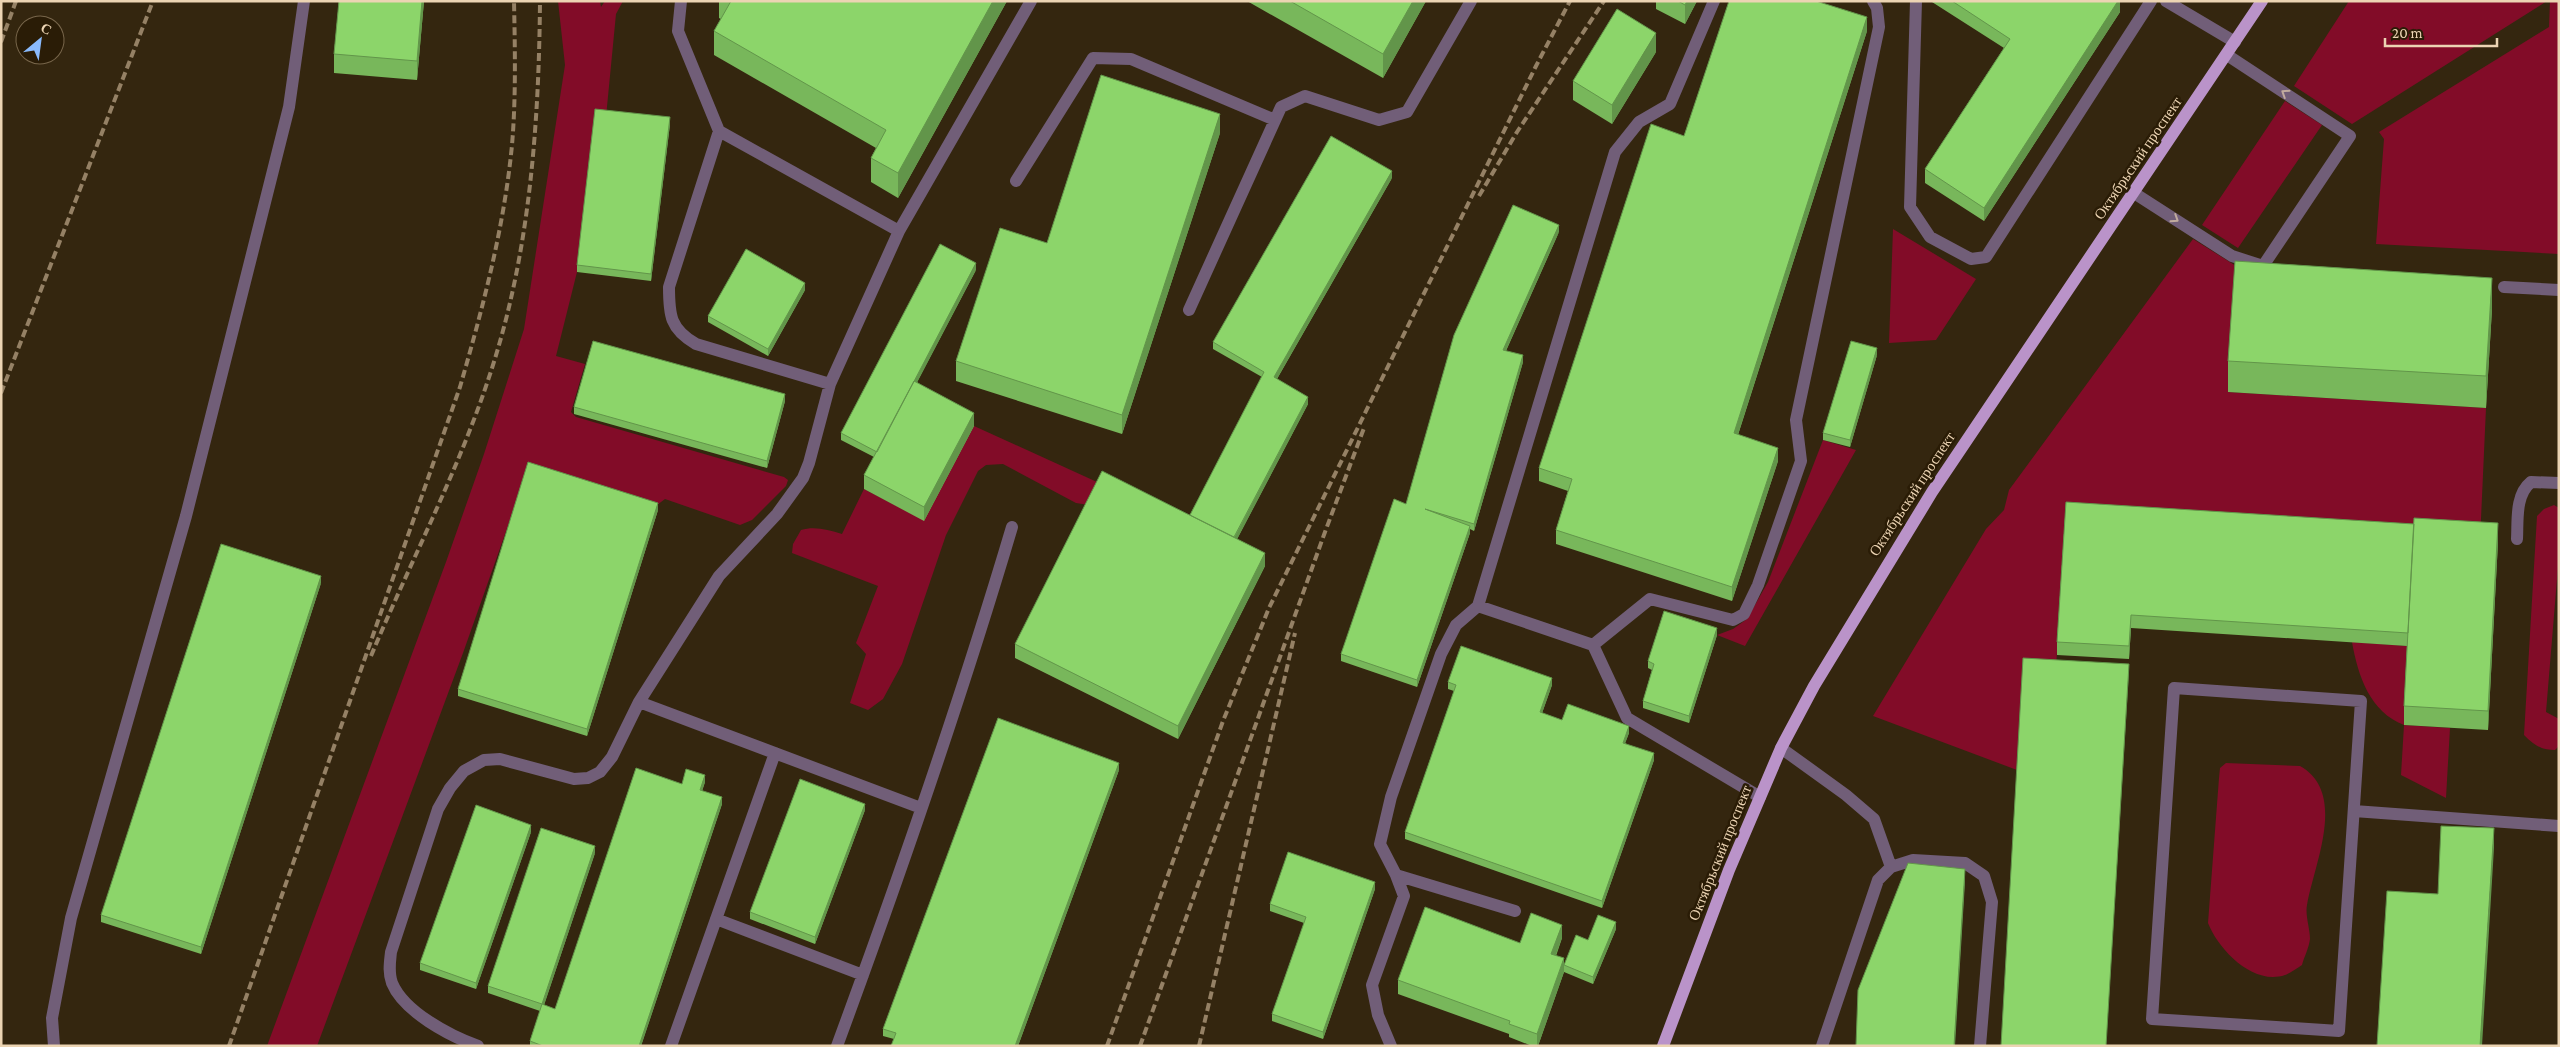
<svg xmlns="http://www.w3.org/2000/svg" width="2560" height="1047" viewBox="0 0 2560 1047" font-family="'Crimson Pro',serif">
	<rect width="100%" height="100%" fill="#34260f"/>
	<path fill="#820c28" d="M 558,1 L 600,1 L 601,7 L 605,1 L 623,1 L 616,14 L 606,117 L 577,272 L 556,356 L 585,364 L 571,412 L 576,417 L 784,477 L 788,480 L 786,486 L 752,520 L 740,525 L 665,499 L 657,505 L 528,469 L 463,653 L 317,1046 L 267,1046 L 446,562 L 484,454 L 524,329 L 565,65 Z
		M 2349,1 L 2547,1 L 2352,124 L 2294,86 Z
		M 2550,1 L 2559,1 L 2559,254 L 2376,244 L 2384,139 L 2379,132 L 2549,27 Z
		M 2285,101 L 2322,125 L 2238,248 L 2202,225 Z
		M 1893,229 L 1976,279 L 1936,340 L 1889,343 Z
		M 2193,239 L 2252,276 L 2228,392 L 2486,408 L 2480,541 L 2066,516 L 2056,667 L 2017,770 L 1873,716 L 1986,529 L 2004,510 L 2009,490 Z
		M 974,426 L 1097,482 L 1089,505 L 1076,503 L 1003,464 L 986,465 L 978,471 L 946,535 L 902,664 L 883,699 L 868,710 L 850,703 L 866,654 L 856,643 L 878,586 L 792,553 L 793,544 L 801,530 C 815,526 828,530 842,534 L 864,489 L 924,520 Z
		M 1823,440 L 1856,450 L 1745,646 L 1717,635 L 1733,629 L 1747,619 L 1768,582 Z
		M 2554,505 L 2559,508 L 2559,555 L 2546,712 L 2559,719 L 2559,746 L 2555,750 C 2541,750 2534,745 2524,735 L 2537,516 L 2544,509 Z
		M 2352,642 L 2408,646 L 2404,725 L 2450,728 L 2446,798 L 2401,775 L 2404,725 C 2370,712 2358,676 2352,642 Z
		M 2226,763 L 2300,766 C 2348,793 2314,864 2307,905 C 2305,916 2310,928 2310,939 C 2309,948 2304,957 2302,965 C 2297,968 2291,973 2285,975 C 2253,986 2218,949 2208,923 L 2219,778 L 2220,768 Z"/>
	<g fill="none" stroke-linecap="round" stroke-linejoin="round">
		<path stroke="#715e78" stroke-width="12" d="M 681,1 L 678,31 L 719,131 L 899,231 L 1031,1
			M 1714,1 L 1670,104 L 1639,122 L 1615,152 L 1478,606 L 1593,645 L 1627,718 L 1760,797
			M 1916,1 L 1910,207 L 1930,237 L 1971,259 L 1986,257 L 2151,1
			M 2166,1 L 2235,42
			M 719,131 L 669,287 C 669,315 670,329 696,344 L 830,384
			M 1016,181 L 1093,58 L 1131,59 L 1275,120
			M 2134,193 L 2232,256 L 2263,266 L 2350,136 L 2227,55
			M 2504,287 L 2559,290
			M 1189,310 L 1281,107 L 1305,96 L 1379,120 L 1407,112 L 1471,1
			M 2517,539 C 2518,520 2515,495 2531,482 L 2559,483
			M 1593,645 L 1650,599 L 1733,620 L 1744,614 L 1758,585 L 1801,461 L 1796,420 L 1879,27 L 1877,8 L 1873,1
			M 2174,688 L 2361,701 L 2339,1031 L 2152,1019 Z
			M 639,702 L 921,808
			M 1781,748 L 1846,795 L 1874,819 L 1891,867
			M 2354,811 L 2559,826
			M 1396,875 L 1515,911
			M 716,919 L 863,975
			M 54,1046 L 52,1018 L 71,918 L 186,516 L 289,107 L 304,1
			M 478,1046 C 450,1036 404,1012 392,983 C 388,972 390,962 391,952 L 438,809 L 450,788 L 464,771 L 484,760 L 500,759 L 574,779 L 588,778 L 600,772 L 612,757 L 639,702 L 719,576 L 777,514 L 803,478 L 809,463 L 830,384 L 899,231
			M 671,1046 L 775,753
			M 837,1046 C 900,875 960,702 1012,527
			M 1391,1046 L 1378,1015 L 1372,985 L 1404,896 L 1396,875 L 1380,844 L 1391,797 L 1441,654 L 1456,625 L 1478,606
			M 1822,1046 L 1878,880 L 1891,867 L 1913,860 L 1965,863 L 1984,876 L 1992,902 L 1980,1046"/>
		<path stroke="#ba93c9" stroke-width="12" d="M 1663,1046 L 1729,870 L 1781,748 L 1814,686 L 1932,492 L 2262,1"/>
		<path stroke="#958165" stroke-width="4" stroke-dasharray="8 4" stroke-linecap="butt" d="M 1,42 L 16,1
			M 1479,196 L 1517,132 L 1604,1
			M 1,393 L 153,1
			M 371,656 C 414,553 468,453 499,345 C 531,234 539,116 540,1
			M 229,1046 L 460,387 C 483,307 504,228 512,145 C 516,98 515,49 514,1
			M 1107,1046 L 1223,721 L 1269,608 L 1536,66 L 1570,1
			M 1140,1046 L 1325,532 L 1364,428
			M 1199,1046 L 1295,633"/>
	</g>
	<path fill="#78b75b" d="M 339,1 L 424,1 L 417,80 L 334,73 L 334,54 Z
		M 719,1 L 1007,1 L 898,198 L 871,182 L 871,158 L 876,148 L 714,55 L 714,31 L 721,19 L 719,18 Z
		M 1247,1 L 1426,1 L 1383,78 Z
		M 1656,1 L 1697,1 L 1685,24 L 1656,9 Z
		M 1932,1 L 2120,1 L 2120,12 L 1984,221 L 1925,183 L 1925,169 L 2004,48 L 1932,2 Z
		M 1867,31 L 1738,435 L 1778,461 L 1732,601 L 1556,544 L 1556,530 L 1568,491 L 1539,481 L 1539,468 L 1684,136 Z
		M 1656,52 L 1612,124 L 1573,100 L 1573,81 Z
		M 670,124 L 651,281 L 577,272 L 577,265 Z
		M 1220,133 L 1122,434 L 956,381 L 956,361 Z
		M 1392,178 L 1277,379 L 1308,404 L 1237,539 L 1265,566 L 1178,739 L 1015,658 L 1015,644 L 1190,515 L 1262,377 L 1213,349 L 1213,342 Z
		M 1559,232 L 1506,351 L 1523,362 L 1474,531 L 1470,529 L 1470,533 L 1417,687 L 1341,661 L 1341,654 L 1406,504 Z
		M 976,270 L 917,382 L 974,426 L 924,521 L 864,489 L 864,475 L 874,457 L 841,440 L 841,433 Z
		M 805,290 L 768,356 L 708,322 L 708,316 Z
		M 2492,309 L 2486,408 L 2228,392 L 2228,361 Z
		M 1877,355 L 1850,447 L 1823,440 L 1823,433 Z
		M 785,401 L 767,468 L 574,414 L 574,407 Z
		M 2066,502 L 2498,542 L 2488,730 L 2404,725 L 2404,706 L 2407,646 L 2131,628 L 2129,659 L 2057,655 L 2057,642 Z
		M 658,510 L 587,736 L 458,696 L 458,689 Z
		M 321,583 L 201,954 L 101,922 L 101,915 Z
		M 1717,635 L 1689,723 L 1643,708 L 1643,701 L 1652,670 L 1648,668 L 1648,661 Z
		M 1448,682 L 1552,685 L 1542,713 L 1562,720 L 1629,733 L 1625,743 L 1654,760 L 1602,908 L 1405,839 L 1405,832 L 1454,691 L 1448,689 Z
		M 1119,770 L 1018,1046 L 891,1046 L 894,1039 L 883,1036 L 883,1029 Z
		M 705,782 L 702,791 L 722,804 L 641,1046 L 530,1046 L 530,1041 L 540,1011 L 488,993 L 488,986 L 595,853 L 544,1005 L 555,1009 L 682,784 Z
		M 865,810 L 815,944 L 750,919 L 750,912 Z
		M 531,832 L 476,989 L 420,970 L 420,963 Z
		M 1375,889 L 1323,1039 L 1272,1021 L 1272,1014 L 1304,923 L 1270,911 L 1270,904 Z
		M 1616,929 L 1593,984 L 1564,972 L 1538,1046 L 1532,1046 L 1509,1037 L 1509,1034 L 1398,994 L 1398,980 L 1520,943 L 1562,938 L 1556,956 L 1564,965 L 1588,940 Z"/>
	<path fill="#62954a" d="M 422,1 L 424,1 L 417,80 L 417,61 Z
		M 993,1 L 1007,1 L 898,198 L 898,173 Z
		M 1413,1 L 1426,1 L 1383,78 L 1383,54 Z
		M 1687,1 L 1697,1 L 1685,24 L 1685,5 Z
		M 2118,1 L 2120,1 L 2120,12 L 1984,221 L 1984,208 Z
		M 1867,17 L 1867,31 L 1734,447 L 1734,433 Z
		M 1656,33 L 1656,52 L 1612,124 L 1612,105 Z
		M 1220,114 L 1220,133 L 1122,434 L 1122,415 Z
		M 670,117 L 670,124 L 651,281 L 651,274 Z
		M 1392,171 L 1392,178 L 1274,384 L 1274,377 Z
		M 1559,225 L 1559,232 L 1503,357 L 1503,350 Z
		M 976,263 L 976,270 L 877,459 L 877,452 Z
		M 2492,278 L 2492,309 L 2486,408 L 2486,376 Z
		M 805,283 L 805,290 L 768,356 L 768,349 Z
		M 1877,348 L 1877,355 L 1850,447 L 1850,440 Z
		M 1523,355 L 1523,362 L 1474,531 L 1474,524 Z
		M 785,394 L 785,401 L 767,468 L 767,461 Z
		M 1308,397 L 1308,404 L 1232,549 L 1232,542 Z
		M 974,413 L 974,426 L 924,521 L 924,507 Z
		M 1778,448 L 1778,461 L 1732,601 L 1732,587 Z
		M 658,503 L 658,510 L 587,736 L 587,729 Z
		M 2498,523 L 2498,542 L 2488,730 L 2488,711 Z
		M 1470,526 L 1470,533 L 1417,687 L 1417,680 Z
		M 1265,553 L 1265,566 L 1178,739 L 1178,726 Z
		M 321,576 L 321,583 L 201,954 L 201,947 Z
		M 2131,615 L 2131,628 L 2129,659 L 2129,646 Z
		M 1717,628 L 1717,635 L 1689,723 L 1689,716 Z
		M 2129,664 L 2129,671 L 2106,1046 Z
		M 1552,678 L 1552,685 L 1540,719 L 1540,712 Z
		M 1629,726 L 1629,733 L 1623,749 L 1623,743 Z
		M 1654,753 L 1654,760 L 1602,908 L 1602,901 Z
		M 1119,763 L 1119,770 L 1018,1046 L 1015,1046 Z
		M 705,775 L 705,782 L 700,797 L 700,790 Z
		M 722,797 L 722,804 L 641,1046 L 639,1046 Z
		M 865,804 L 865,810 L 815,944 L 815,937 Z
		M 531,825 L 531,832 L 476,989 L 476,983 Z
		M 2494,828 L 2494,848 L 2482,1046 L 2480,1046 Z
		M 595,846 L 595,853 L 542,1011 L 542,1004 Z
		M 1965,869 L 1965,882 L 1955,1046 L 1954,1046 Z
		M 1375,882 L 1375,889 L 1323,1039 L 1323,1032 Z
		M 1616,922 L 1616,929 L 1593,984 L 1593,977 Z
		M 1562,925 L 1562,938 L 1551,968 L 1551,954 Z
		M 1564,958 L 1564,972 L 1538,1046 L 1537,1046 L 1537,1034 Z"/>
	<path fill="#8cd56a" stroke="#62954a" d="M 339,1 L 422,1 L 417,61 L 334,54 Z
		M 731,1 L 993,1 L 898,173 L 871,158 L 886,130 L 714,31 Z
		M 1290,1 L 1413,1 L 1383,54 Z
		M 1678,1 L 1687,1 L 1685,5 Z
		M 1729,1 L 1816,1 L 1867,17 L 1734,433 L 1778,448 L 1732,587 L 1556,530 L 1572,479 L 1539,468 L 1651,124 L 1684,136 Z
		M 1952,1 L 2118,1 L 1984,208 L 1925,169 L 2010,39 Z
		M 1617,9 L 1656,33 L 1612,105 L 1573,81 Z
		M 1101,75 L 1220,114 L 1122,415 L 956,361 L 1000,228 L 1047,243 Z
		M 595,109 L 670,117 L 651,274 L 577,265 Z
		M 1331,136 L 1392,171 L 1274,377 L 1308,397 L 1234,537 L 1190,515 L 1264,372 L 1213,342 Z
		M 1513,205 L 1559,225 L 1503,350 L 1523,355 L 1474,524 L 1425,509 L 1470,526 L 1417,680 L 1341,654 L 1394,499 L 1406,504 L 1454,335 Z
		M 940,244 L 976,263 L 877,452 L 841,433 Z
		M 746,249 L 805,283 L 768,349 L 708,316 Z
		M 2235,261 L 2492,278 L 2486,376 L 2228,361 Z
		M 593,341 L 785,394 L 767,461 L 574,407 Z
		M 1851,341 L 1877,348 L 1850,440 L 1823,433 Z
		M 914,381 L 974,413 L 924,507 L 864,475 Z
		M 528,462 L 658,503 L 587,729 L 458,689 Z
		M 1102,471 L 1265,553 L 1178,726 L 1015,644 Z
		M 2066,502 L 2414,524 L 2408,633 L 2131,615 L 2129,646 L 2057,642 Z
		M 2414,518 L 2498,523 L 2488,711 L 2404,706 Z
		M 221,544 L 321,576 L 201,947 L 101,915 Z
		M 1664,611 L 1717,628 L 1689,716 L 1643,701 L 1654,664 L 1648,661 Z
		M 1461,646 L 1552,678 L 1540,712 L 1562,720 L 1568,704 L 1629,726 L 1623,743 L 1654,753 L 1602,901 L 1405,832 L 1456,685 L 1448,682 Z
		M 2023,658 L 2129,664 L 2106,1046 L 2001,1046 Z
		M 998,718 L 1119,763 L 1015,1046 L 891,1046 L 896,1033 L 883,1029 Z
		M 636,768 L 682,784 L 686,769 L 705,775 L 700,790 L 722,797 L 639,1046 L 543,1046 L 530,1041 L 542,1004 L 555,1009 Z
		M 800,779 L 865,804 L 815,937 L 750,912 Z
		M 476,805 L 531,825 L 476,983 L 420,963 Z
		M 2441,826 L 2494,828 L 2480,1046 L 2377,1046 L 2387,891 L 2438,894 Z
		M 541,828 L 595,846 L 542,1004 L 488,986 Z
		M 1288,852 L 1375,882 L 1323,1032 L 1272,1014 L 1306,917 L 1270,904 Z
		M 1908,863 L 1965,869 L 1954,1046 L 1856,1046 L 1858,990 Z
		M 1425,907 L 1520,943 L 1531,913 L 1562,925 L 1551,954 L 1564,958 L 1537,1034 L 1509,1024 L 1510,1021 L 1398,980 Z
		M 1598,915 L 1616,922 L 1593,977 L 1564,965 L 1576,935 L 1588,940 Z"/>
	<defs><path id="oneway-chevron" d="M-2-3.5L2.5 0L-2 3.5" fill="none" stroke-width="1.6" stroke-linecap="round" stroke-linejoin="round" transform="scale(1.25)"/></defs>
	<g stroke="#c1ab9e">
		<use href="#oneway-chevron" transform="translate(2285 93) rotate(-147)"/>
		<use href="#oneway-chevron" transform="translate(2175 219) rotate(33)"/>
	</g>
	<g text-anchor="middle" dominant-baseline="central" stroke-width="5" stroke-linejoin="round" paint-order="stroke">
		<g font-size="15" fill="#ecd4b3" stroke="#2a1c06">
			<text transform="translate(2138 158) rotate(-56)">Октябрьский проспект</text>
			<text transform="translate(1912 494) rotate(-57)">Октябрьский проспект</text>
			<text transform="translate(1720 853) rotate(-68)">Октябрьский проспект</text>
		</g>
	</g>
	<rect width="2560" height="1047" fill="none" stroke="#ecd4b3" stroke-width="5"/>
	<g transform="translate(40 40) rotate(29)"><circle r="24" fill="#2a1c06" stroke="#78664b"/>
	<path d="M0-4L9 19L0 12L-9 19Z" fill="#8abafc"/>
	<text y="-8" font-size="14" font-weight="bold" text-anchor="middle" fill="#ecd4b3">С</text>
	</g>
	<path d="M2385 38v8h112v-8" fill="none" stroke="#ecd4b3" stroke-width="2.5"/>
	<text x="2392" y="38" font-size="15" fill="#ecd4b3" stroke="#2a1c06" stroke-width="4" paint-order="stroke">20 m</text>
</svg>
